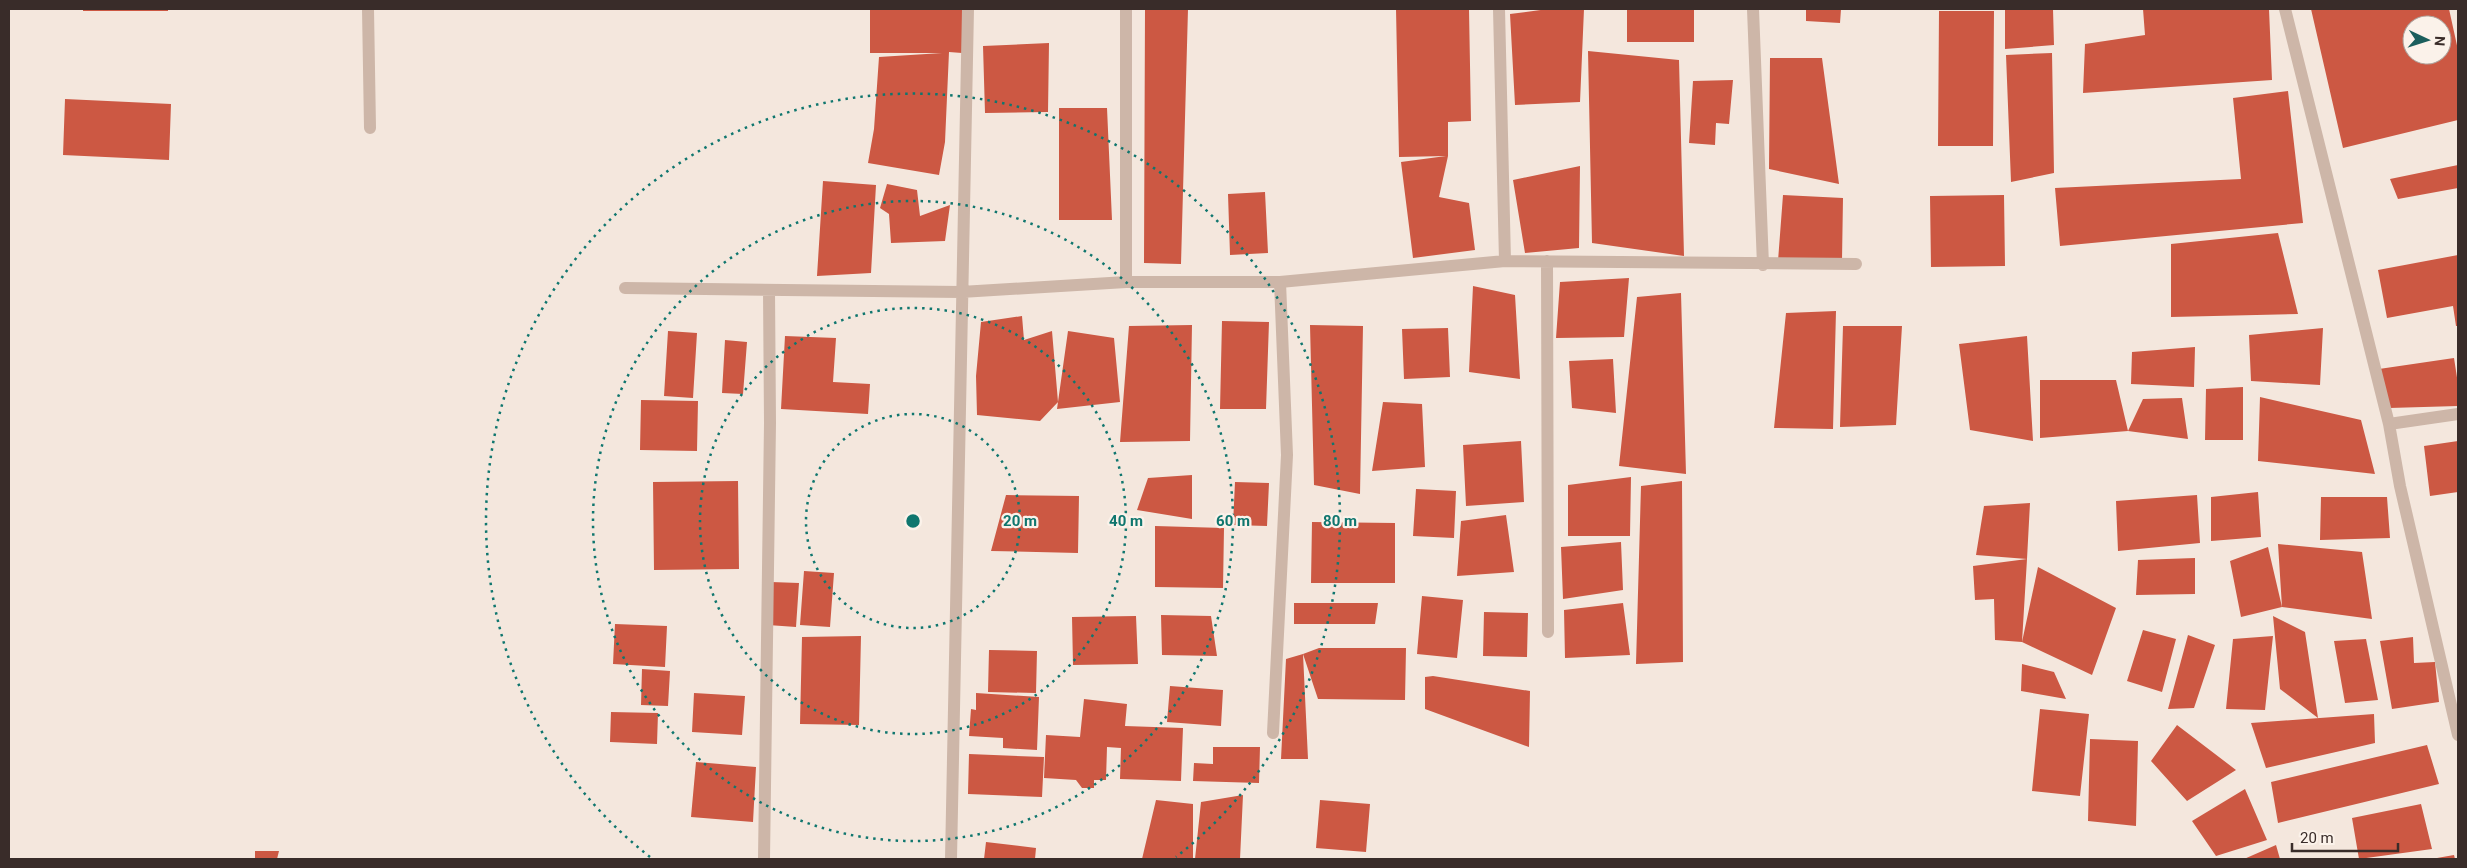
<svg xmlns="http://www.w3.org/2000/svg" width="2467" height="868" viewBox="0 0 2467 868" font-family="Roboto,sans-serif">
	<rect width="100%" height="100%" fill="#f4e7dd"/>
	<path fill="#cc5843" fill-rule="evenodd" d="M 83,9 L 168,9 L 168,11 L 83,11 Z
		M 870,9 L 962,9 L 962,53 L 949,52 L 945,142 L 939,175 L 868,163 L 874,129 L 879,57 L 942,53 L 870,53 Z
		M 1145,9 L 1188,9 L 1181,264 L 1144,263 Z
		M 1396,9 L 1469,9 L 1471,121 L 1448,122 L 1448,156 L 1439,197 L 1469,203 L 1475,250 L 1413,258 L 1401,162 L 1446,156 L 1399,157 Z
		M 1548,9 L 1584,9 L 1580,102 L 1515,105 L 1510,14 Z
		M 1627,9 L 1694,9 L 1694,42 L 1627,42 Z
		M 1806,9 L 1841,9 L 1840,23 L 1806,21 Z
		M 2005,9 L 2053,9 L 2054,45 L 2005,49 Z
		M 2143,9 L 2269,9 L 2272,80 L 2083,93 L 2085,44 L 2145,35 Z
		M 2311,9 L 2449,9 L 2458,50 L 2458,120 L 2343,148 ZM 2412,25 L 2442,25 L 2442,55 L 2412,55 Z
		M 1939,11 L 1994,11 L 1993,146 L 1938,146 Z
		M 1049,43 L 1048,112 L 985,113 L 983,46 Z
		M 1588,51 L 1679,60 L 1684,256 L 1592,243 Z
		M 2052,53 L 2054,173 L 2011,182 L 2006,55 Z
		M 1770,58 L 1822,58 L 1839,184 L 1769,169 Z
		M 1733,80 L 1729,124 L 1716,123 L 1715,145 L 1689,143 L 1693,81 Z
		M 2288,91 L 2303,223 L 2060,246 L 2055,188 L 2241,179 L 2233,98 Z
		M 65,99 L 171,104 L 169,160 L 63,155 Z
		M 1059,108 L 1107,108 L 1112,220 L 1059,220 Z
		M 2458,165 L 2458,188 L 2398,199 L 2390,179 Z
		M 1580,166 L 1579,248 L 1525,253 L 1513,180 Z
		M 823,181 L 876,185 L 871,273 L 817,276 Z
		M 887,184 L 917,190 L 920,216 L 950,205 L 945,241 L 891,243 L 889,214 L 880,208 Z
		M 1265,192 L 1268,253 L 1230,255 L 1228,194 Z
		M 1783,195 L 1843,198 L 1842,260 L 1778,261 Z
		M 2004,195 L 2005,266 L 1931,267 L 1930,196 Z
		M 2278,233 L 2298,314 L 2171,317 L 2171,244 Z
		M 2458,255 L 2458,326 L 2456,326 L 2453,306 L 2387,318 L 2378,270 Z
		M 1629,278 L 1624,337 L 1556,338 L 1560,282 Z
		M 1473,286 L 1515,295 L 1520,379 L 1469,372 Z
		M 1681,293 L 1686,474 L 1619,466 L 1637,297 Z
		M 1836,311 L 1833,429 L 1774,428 L 1786,313 Z
		M 1022,316 L 1024,340 L 1052,331 L 1058,402 L 1040,421 L 977,415 L 976,376 L 981,322 Z
		M 1222,321 L 1269,322 L 1266,409 L 1220,409 Z
		M 1192,325 L 1190,441 L 1120,442 L 1129,326 Z
		M 1310,325 L 1363,326 L 1360,494 L 1314,485 Z
		M 1843,326 L 1902,326 L 1896,425 L 1840,427 Z
		M 1448,328 L 1450,377 L 1404,379 L 1402,329 Z
		M 2323,328 L 2320,385 L 2251,381 L 2249,335 Z
		M 668,331 L 697,333 L 693,398 L 664,396 Z
		M 1068,331 L 1114,338 L 1120,402 L 1057,409 Z
		M 785,336 L 836,338 L 833,382 L 870,384 L 868,414 L 781,409 Z
		M 2027,336 L 2033,441 L 1970,430 L 1959,344 Z
		M 725,340 L 747,342 L 743,394 L 722,393 Z
		M 2195,347 L 2194,387 L 2131,384 L 2132,352 Z
		M 2454,358 L 2458,384 L 2458,406 L 2389,408 L 2379,369 Z
		M 1613,359 L 1616,413 L 1572,408 L 1569,361 Z
		M 2040,380 L 2116,380 L 2128,431 L 2040,438 Z
		M 2243,387 L 2243,440 L 2205,440 L 2206,389 Z
		M 2260,397 L 2361,420 L 2375,474 L 2258,461 Z
		M 2182,398 L 2188,439 L 2128,431 L 2143,399 Z
		M 641,400 L 698,401 L 697,451 L 640,450 Z
		M 1383,402 L 1422,404 L 1425,467 L 1372,471 Z
		M 1521,441 L 1524,502 L 1466,506 L 1463,445 Z
		M 2458,441 L 2458,492 L 2430,496 L 2424,446 Z
		M 1192,475 L 1192,519 L 1137,510 L 1148,478 Z
		M 1631,477 L 1630,536 L 1568,536 L 1568,485 Z
		M 738,481 L 739,569 L 654,570 L 653,482 Z
		M 1682,481 L 1683,662 L 1636,664 L 1641,486 Z
		M 1235,482 L 1269,483 L 1267,526 L 1233,525 Z
		M 1416,489 L 1456,491 L 1454,538 L 1413,536 Z
		M 2258,492 L 2261,537 L 2211,541 L 2211,497 Z
		M 1006,495 L 1079,496 L 1078,553 L 991,551 Z
		M 2197,495 L 2200,543 L 2118,551 L 2116,501 Z
		M 2321,497 L 2387,497 L 2390,538 L 2320,540 Z
		M 2030,503 L 2027,559 L 1976,555 L 1984,506 Z
		M 1506,515 L 1514,572 L 1457,576 L 1461,521 Z
		M 1312,522 L 1395,523 L 1395,583 L 1311,583 Z
		M 1155,526 L 1224,528 L 1223,588 L 1155,587 Z
		M 1621,542 L 1623,590 L 1563,599 L 1561,547 Z
		M 2278,544 L 2362,552 L 2372,619 L 2282,607 Z
		M 2268,547 L 2282,607 L 2241,617 L 2230,561 Z
		M 2195,558 L 2195,594 L 2136,595 L 2138,560 Z
		M 2027,559 L 2022,642 L 1995,640 L 1994,599 L 1975,600 L 1973,566 Z
		M 2038,567 L 2116,608 L 2092,675 L 2022,642 Z
		M 804,571 L 834,573 L 830,627 L 800,625 Z
		M 771,582 L 799,583 L 796,627 L 768,625 Z
		M 1422,596 L 1463,600 L 1457,658 L 1417,654 Z
		M 1294,603 L 1378,603 L 1375,624 L 1294,624 Z
		M 1623,603 L 1630,655 L 1565,658 L 1564,610 Z
		M 1484,612 L 1528,613 L 1527,657 L 1483,656 Z
		M 1161,615 L 1211,616 L 1217,656 L 1162,655 Z
		M 1136,616 L 1138,664 L 1073,665 L 1072,617 Z
		M 2273,616 L 2305,632 L 2318,718 L 2280,689 Z
		M 615,624 L 667,626 L 665,667 L 613,664 Z
		M 2143,630 L 2176,639 L 2162,692 L 2127,681 Z
		M 2188,635 L 2215,645 L 2194,708 L 2168,709 Z
		M 861,636 L 859,725 L 800,724 L 802,637 Z
		M 2273,636 L 2265,710 L 2226,709 L 2233,639 Z
		M 2413,637 L 2414,663 L 2435,662 L 2439,702 L 2392,709 L 2380,641 Z
		M 2366,639 L 2378,700 L 2345,703 L 2334,641 Z
		M 1319,648 L 1406,648 L 1405,700 L 1318,699 L 1303,654 Z
		M 989,650 L 1037,651 L 1036,693 L 988,692 Z
		M 1303,654 L 1308,759 L 1281,759 L 1286,659 Z
		M 2022,664 L 2054,672 L 2066,699 L 2021,691 Z
		M 642,669 L 670,671 L 668,706 L 641,705 Z
		M 1433,676 L 1530,691 L 1529,747 L 1425,709 L 1425,677 Z
		M 1170,686 L 1223,690 L 1221,726 L 1167,722 Z
		M 694,693 L 745,696 L 742,735 L 692,732 Z
		M 976,693 L 1039,697 L 1037,750 L 1003,748 L 1003,738 L 969,736 L 971,709 L 976,710 Z
		M 1084,699 L 1127,704 L 1125,726 L 1183,728 L 1181,781 L 1120,779 L 1121,748 L 1107,747 L 1106,780 L 1094,780 L 1094,788 L 1082,788 L 1076,780 L 1044,778 L 1046,735 L 1080,737 Z
		M 2040,709 L 2089,714 L 2080,796 L 2032,791 Z
		M 611,712 L 658,713 L 657,744 L 610,742 Z
		M 2374,714 L 2375,743 L 2266,768 L 2251,723 Z
		M 2177,725 L 2236,770 L 2187,801 L 2151,761 Z
		M 2090,739 L 2138,741 L 2136,826 L 2088,821 Z
		M 2427,745 L 2439,784 L 2278,823 L 2271,782 Z
		M 1213,747 L 1260,747 L 1259,783 L 1193,781 L 1194,763 L 1213,764 Z
		M 969,754 L 1044,757 L 1042,797 L 968,794 Z
		M 696,762 L 756,767 L 753,822 L 691,817 Z
		M 2245,789 L 2267,840 L 2216,856 L 2192,821 Z
		M 1243,795 L 1240,859 L 1195,859 L 1201,802 Z
		M 1156,800 L 1193,804 L 1193,859 L 1142,859 Z
		M 1320,800 L 1370,804 L 1366,852 L 1316,848 Z
		M 2421,804 L 2432,849 L 2359,859 L 2352,818 Z
		M 986,842 L 1036,848 L 1035,859 L 984,859 Z
		M 2276,845 L 2280,859 L 2244,859 Z
		M 255,851 L 279,851 L 277,859 L 255,859 Z
		M 2454,855 L 2455,859 L 2437,859 L 2437,858 Z"/>
	<g fill="none" stroke-linecap="round" stroke-linejoin="round">
		<path stroke="#cdb6a8" stroke-width="12" d="M 368,9 L 370,128
			M 1499,9 L 1505,261
			M 1753,9 L 1763,265
			M 2285,9 L 2389,424 L 2400,486 L 2458,735
			M 1547,261 L 1548,632
			M 1126,282 L 1126,9
			M 625,288 L 961,292 L 1126,282 L 1280,282 L 1505,261 L 1856,264
			M 2389,424 L 2458,414
			M 1273,733 L 1287,455 L 1280,282
			M 764,859 L 770,423 L 769,291
			M 951,859 L 968,9"/>
	</g>
	<g fill="none" stroke="#0f766e" stroke-width="2.5" stroke-dasharray="2.5 5">
		<circle cx="913" cy="521" r="107"/>
		<circle cx="913" cy="521" r="213"/>
		<circle cx="913" cy="521" r="320"/>
		<path d="M650 857A427 427 0 1 1 1176 857"/>
	</g>
	<circle cx="913" cy="521" r="8" fill="#0f766e" stroke="#fbf2ea" stroke-width="2.5"/>
	<g font-size="15" text-anchor="middle" font-weight="bold" fill="#0f766e" stroke="#fbf2ea" stroke-width="4.5" stroke-linejoin="round" paint-order="stroke">
		<text x="1020" y="526">20 m</text>
		<text x="1126" y="526">40 m</text>
		<text x="1233" y="526">60 m</text>
		<text x="1340" y="526">80 m</text>
	</g>
	<rect width="2467" height="868" fill="none" stroke="#392c29" stroke-width="20"/>
	<g transform="translate(2427 40) rotate(94)"><circle r="24" fill="#fbf2ea" stroke="#ada39d"/>
	<path d="M0-4L9 19L0 12L-9 19Z" fill="#1b5e5c"/>
	<text y="-8" font-size="14" font-weight="bold" text-anchor="middle" fill="#392c29">N</text>
	</g>
	<path d="M2292 843v8h106v-8" fill="none" stroke="#392c29" stroke-width="2.5"/>
	<text x="2300" y="843" font-size="15" fill="#392c29" stroke="#fbf2ea" stroke-width="4" paint-order="stroke">20 m</text>
</svg>
